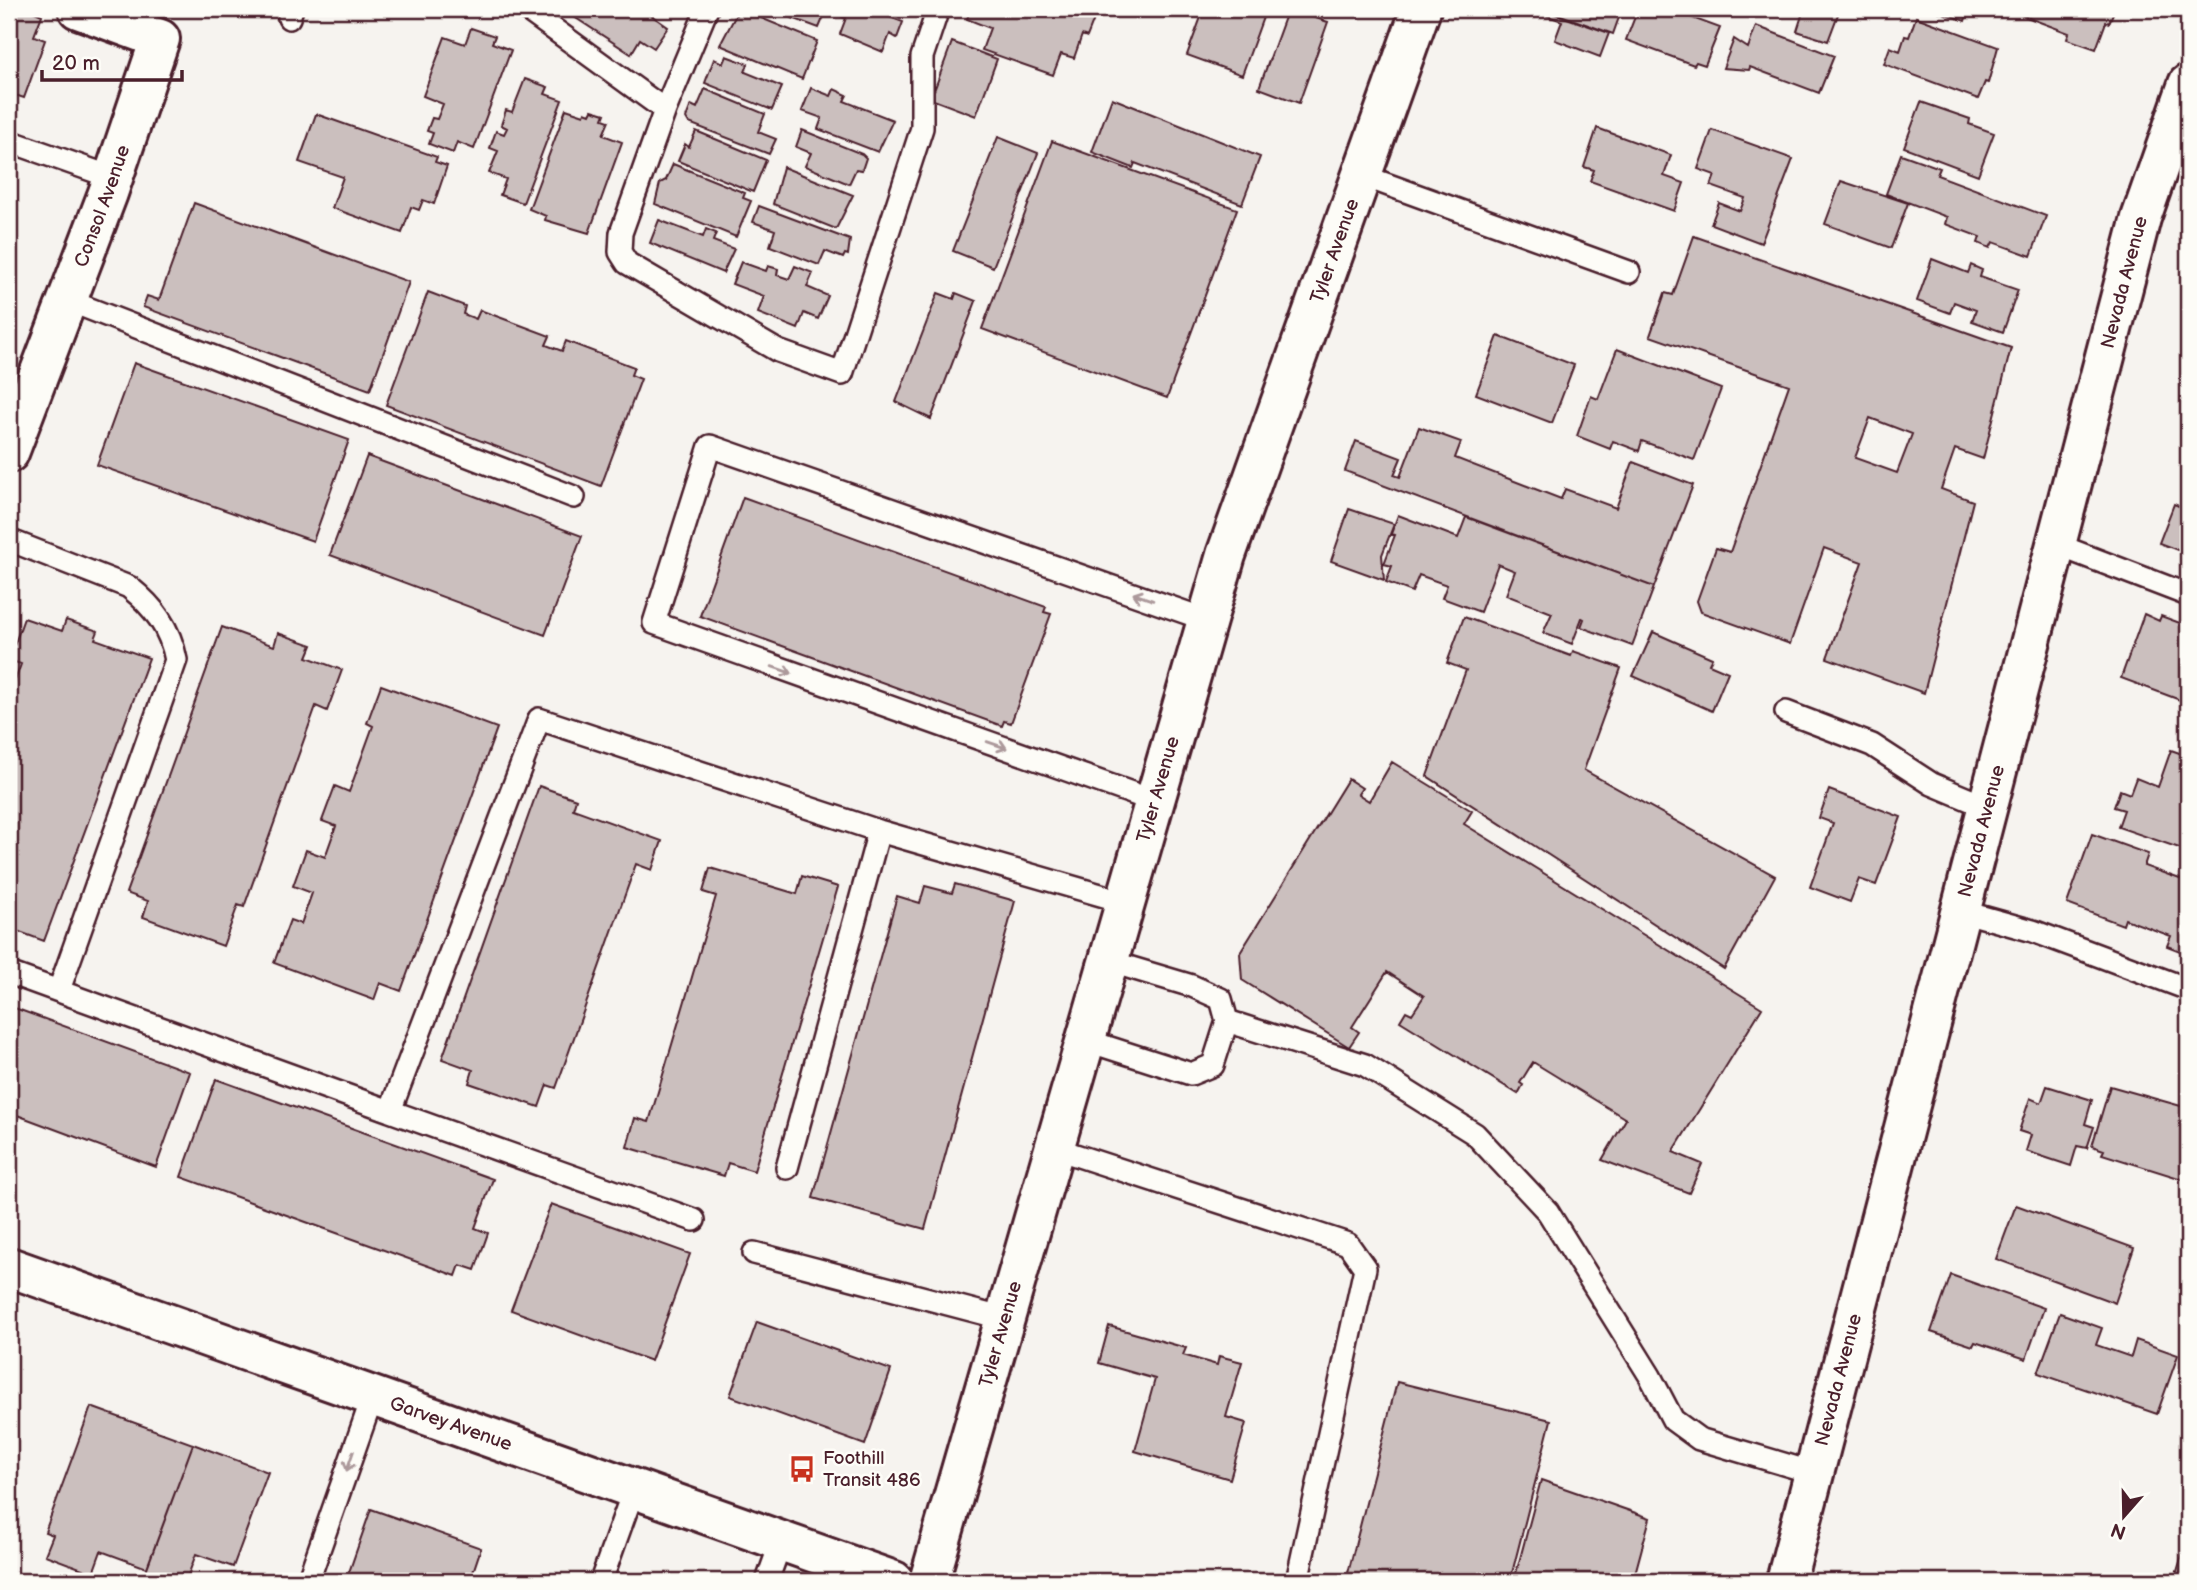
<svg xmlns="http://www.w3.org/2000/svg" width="2197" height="1590" viewBox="0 0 2197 1590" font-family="'Balsamiq Sans',sans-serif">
	<rect width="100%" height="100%" fill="#f6f3ef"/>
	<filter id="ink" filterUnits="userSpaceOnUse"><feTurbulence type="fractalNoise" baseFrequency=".0143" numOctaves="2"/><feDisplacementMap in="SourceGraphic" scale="14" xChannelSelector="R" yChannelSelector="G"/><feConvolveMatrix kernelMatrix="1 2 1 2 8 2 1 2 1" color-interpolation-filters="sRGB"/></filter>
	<g filter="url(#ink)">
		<path fill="#cbbfbe" stroke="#4a1f2b" stroke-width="2" fill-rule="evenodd" d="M 9,9 L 28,9 L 42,15 L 34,36 L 45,40 L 24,98 L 9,93 Z
			M 562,9 L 651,9 L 648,13 L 668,27 L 654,48 L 640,39 L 631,54 Z
			M 739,9 L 817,41 L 802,79 L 720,45 Z
			M 768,9 L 827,9 L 819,28 Z
			M 845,9 L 868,9 L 903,22 L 897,38 L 890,34 L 883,52 L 840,34 L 846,18 L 842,17 Z
			M 968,9 L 1090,9 L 1089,17 L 1094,19 L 1087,37 L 1082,35 L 1074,58 L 1061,54 L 1053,75 L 982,50 L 990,28 L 967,19 L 970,11 Z
			M 1204,9 L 1266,9 L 1242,75 L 1187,55 Z
			M 1288,9 L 1328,22 L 1299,103 L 1259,88 Z
			M 1544,9 L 1622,9 L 1613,34 Z
			M 1638,9 L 1668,9 L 1720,28 L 1705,65 L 1696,62 L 1694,65 L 1626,40 Z
			M 1804,9 L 1840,9 L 1828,41 L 1797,31 Z
			M 1932,9 L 1969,9 L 1965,21 Z
			M 2024,9 L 2111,9 L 2114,11 L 2109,23 L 2106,22 L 2096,49 L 2067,39 L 2069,33 L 2021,15 Z
			M 1544,10 L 1609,33 L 1600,57 L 1555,40 L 1562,21 L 1542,14 Z
			M 1916,17 L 1998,47 L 1988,83 L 1985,82 L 1978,99 L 1884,64 L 1890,47 L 1900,51 L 1905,36 L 1909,37 Z
			M 1756,26 L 1834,56 L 1819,93 L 1750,67 L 1749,70 L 1723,68 L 1734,39 L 1748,48 Z
			M 471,28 L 495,36 L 492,43 L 511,50 L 474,149 L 457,142 L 453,153 L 429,144 L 433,133 L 427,131 L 432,118 L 437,119 L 443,104 L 423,96 L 445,37 L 465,44 Z
			M 952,42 L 997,59 L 976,116 L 931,99 Z
			M 726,56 L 748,64 L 745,72 L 782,87 L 772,110 L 705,83 L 714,59 L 723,63 Z
			M 525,79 L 548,87 L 545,94 L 562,100 L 523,203 L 500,195 L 506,179 L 489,173 L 498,151 L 490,148 L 496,131 L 504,134 L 507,128 L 501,125 L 506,110 L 512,112 Z
			M 811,88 L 831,96 L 834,89 L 847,95 L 844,101 L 893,120 L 878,152 L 818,129 L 822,118 L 802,111 Z
			M 705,89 L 765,114 L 758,132 L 776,139 L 769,154 L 689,123 L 686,118 L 691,105 L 697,108 Z
			M 1112,98 L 1260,157 L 1242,204 L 1135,163 L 1133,168 L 1092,152 Z
			M 1921,102 L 1970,119 L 1969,124 L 1994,133 L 1978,175 L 1904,147 Z
			M 566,109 L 584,115 L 585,112 L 590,114 L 592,110 L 605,114 L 603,119 L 609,121 L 603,135 L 622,142 L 589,233 L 545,220 L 546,216 L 529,209 Z
			M 316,114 L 437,157 L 435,162 L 447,166 L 434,204 L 423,200 L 419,210 L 411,207 L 402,233 L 332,208 L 343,177 L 299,162 Z
			M 1597,128 L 1671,155 L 1664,176 L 1684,183 L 1674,211 L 1590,181 L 1594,170 L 1584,167 Z
			M 802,130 L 862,154 L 866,158 L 862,170 L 856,169 L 849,184 L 805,166 L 811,153 L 796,147 Z
			M 1712,130 L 1793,159 L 1761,243 L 1711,224 L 1719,203 L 1740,211 L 1745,198 L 1711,186 L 1715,175 L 1698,169 Z
			M 696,131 L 766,160 L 753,192 L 678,161 L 685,144 L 689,147 Z
			M 998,137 L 1038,153 L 993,267 L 953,251 Z
			M 1052,141 L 1237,209 L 1167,398 L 982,329 Z
			M 1901,154 L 1940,168 L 1937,175 L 2046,216 L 2031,256 L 1993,242 L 1990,248 L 1978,243 L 1980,237 L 1945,224 L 1947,217 L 1886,194 Z
			M 673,164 L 745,193 L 743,198 L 751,201 L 736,237 L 655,204 L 660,183 L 666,180 Z
			M 783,167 L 853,195 L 836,229 L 773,204 Z
			M 1841,181 L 1908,203 L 1891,248 L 1825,224 Z
			M 194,203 L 409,282 L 370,390 L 143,307 L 147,296 L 159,300 Z
			M 759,206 L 850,240 L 848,255 L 845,254 L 843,258 L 825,251 L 819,265 L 770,246 L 775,230 L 753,222 Z
			M 659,220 L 703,237 L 706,229 L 716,233 L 713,241 L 734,249 L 723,273 L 650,243 Z
			M 1694,236 L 2011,348 L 1983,459 L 1955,449 L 1941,489 L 1973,501 L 1924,693 L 1827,658 L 1862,562 L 1824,548 L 1790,644 L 1701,612 L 1697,601 L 1716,548 L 1730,552 L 1789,385 L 1650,336 L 1665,293 L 1673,295 ZM 1870,418 L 1912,434 L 1897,473 L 1855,458 Z
			M 1932,259 L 1968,273 L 1971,265 L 1982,270 L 1980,277 L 2018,290 L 2003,332 L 1972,321 L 1976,310 L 1954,302 L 1950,313 L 1917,301 Z
			M 741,262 L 766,271 L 768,266 L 778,269 L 777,275 L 789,279 L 795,266 L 813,273 L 807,287 L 828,296 L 818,319 L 804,313 L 798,329 L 758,313 L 764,296 L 732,284 Z
			M 428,292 L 465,306 L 463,314 L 476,319 L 480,310 L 550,336 L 546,345 L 562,351 L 566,341 L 634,367 L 631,375 L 641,379 L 601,486 L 386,405 Z
			M 938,293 L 954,299 L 956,293 L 976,301 L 931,419 L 896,402 Z
			M 1498,336 L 1574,365 L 1552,423 L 1476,394 Z
			M 1617,349 L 1721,389 L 1694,460 L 1642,441 L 1639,451 L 1613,441 L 1610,449 L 1577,436 L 1591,396 L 1598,399 Z
			M 134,363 L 349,440 L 313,541 L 97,465 Z
			M 1419,427 L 1461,442 L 1455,458 L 1561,499 L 1565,489 L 1616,508 L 1633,462 L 1693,485 L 1654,587 L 1345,471 L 1356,441 L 1401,458 L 1394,475 L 1400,477 Z
			M 367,456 L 582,536 L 545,635 L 330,555 Z
			M 2188,490 L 2188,554 L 2159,543 L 2174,504 L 2181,507 Z
			M 743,497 L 1046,607 L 1044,612 L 1051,614 L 1011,723 L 1004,721 L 1002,726 L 700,616 Z
			M 1349,509 L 1394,524 L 1382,555 L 1384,580 L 1331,561 Z
			M 1398,515 L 1458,538 L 1466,517 L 1654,587 L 1632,646 L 1581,627 L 1584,619 L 1582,618 L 1572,644 L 1543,633 L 1552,613 L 1506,595 L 1515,571 L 1498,564 L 1480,612 L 1442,598 L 1447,585 L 1419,575 L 1412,592 L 1386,582 L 1392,566 L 1384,564 L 1395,535 L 1391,534 Z
			M 2144,614 L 2159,621 L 2161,616 L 2188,626 L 2188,703 L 2121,678 Z
			M 1464,617 L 1571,656 L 1573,651 L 1621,668 L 1584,770 L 1775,876 L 1724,969 L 1427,776 L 1466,670 L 1447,663 Z
			M 24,618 L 62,631 L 66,620 L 98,631 L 95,639 L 149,658 L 44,941 L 9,928 L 9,697 L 21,664 L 9,660 Z
			M 222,627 L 274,646 L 278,633 L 312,645 L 307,657 L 342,670 L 327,711 L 316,706 L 244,907 L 238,905 L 223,946 L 143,917 L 148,901 L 126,893 Z
			M 1653,632 L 1712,658 L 1709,664 L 1728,672 L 1712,711 L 1633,676 Z
			M 381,685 L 497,728 L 401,991 L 380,983 L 374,1000 L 274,963 L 290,920 L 301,924 L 312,893 L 293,886 L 306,850 L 325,857 L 336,826 L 322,821 L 335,786 L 349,792 L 373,726 L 367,723 Z
			M 2171,750 L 2188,756 L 2188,842 L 2185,850 L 2118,827 L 2124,810 L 2114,807 L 2120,790 L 2130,794 L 2136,778 L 2158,787 Z
			M 1392,762 L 1472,811 L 1464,824 L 1762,1008 L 1673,1152 L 1702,1164 L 1689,1193 L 1602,1160 L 1626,1119 L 1533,1062 L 1520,1083 L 1523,1085 L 1518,1094 L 1400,1021 L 1406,1011 L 1412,1014 L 1424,996 L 1387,972 L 1352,1027 L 1359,1032 L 1349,1047 L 1242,980 L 1240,953 L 1348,779 L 1362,788 L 1358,794 L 1369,801 Z
			M 539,786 L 576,799 L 573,809 L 662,841 L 652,870 L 636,864 L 556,1088 L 547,1085 L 539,1107 L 469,1083 L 473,1070 L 442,1059 Z
			M 1829,790 L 1901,817 L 1876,885 L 1859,879 L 1850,902 L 1810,887 L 1833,823 L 1819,818 Z
			M 2092,834 L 2148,854 L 2144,866 L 2188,882 L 2188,954 L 2167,946 L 2171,936 L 2125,919 L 2123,925 L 2067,904 Z
			M 710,868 L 797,894 L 802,876 L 838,887 L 754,1171 L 728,1163 L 724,1176 L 627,1147 L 635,1118 L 649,1122 L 716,896 L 703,892 Z
			M 955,884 L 1015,901 L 925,1229 L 813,1198 L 897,896 L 920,903 L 925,886 L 952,893 Z
			M 9,1006 L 190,1072 L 156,1167 L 9,1112 Z
			M 216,1079 L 493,1179 L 475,1228 L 488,1233 L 475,1270 L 460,1265 L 456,1276 L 181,1177 Z
			M 2047,1086 L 2092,1100 L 2085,1124 L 2094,1127 L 2087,1148 L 2077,1146 L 2071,1166 L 2026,1151 L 2031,1135 L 2019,1131 L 2030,1098 L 2041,1103 Z
			M 2110,1086 L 2188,1108 L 2188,1168 L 2185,1180 L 2102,1154 L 2104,1150 L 2092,1146 Z
			M 551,1204 L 690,1254 L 651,1361 L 511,1310 Z
			M 2016,1205 L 2134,1248 L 2115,1303 L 1996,1259 Z
			M 1951,1275 L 2044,1308 L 2026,1359 L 1975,1342 L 1973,1346 L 1931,1332 Z
			M 2060,1313 L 2102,1328 L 2096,1345 L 2131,1357 L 2136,1340 L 2178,1355 L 2157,1414 L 2038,1373 Z
			M 757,1322 L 891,1370 L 865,1445 L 730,1396 Z
			M 1109,1326 L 1186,1348 L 1183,1355 L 1217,1365 L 1219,1356 L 1242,1362 L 1226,1417 L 1246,1423 L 1230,1479 L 1135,1451 L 1155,1379 L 1099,1363 Z
			M 1397,1382 L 1551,1420 L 1510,1581 L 1346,1581 Z
			M 91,1407 L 193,1444 L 147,1568 L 101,1551 L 93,1573 L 45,1555 L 53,1535 L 45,1532 Z
			M 193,1444 L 268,1472 L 233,1567 L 196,1554 L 186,1581 L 142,1581 Z
			M 1541,1480 L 1650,1518 L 1633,1581 L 1514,1581 Z
			M 371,1509 L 481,1548 L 470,1581 L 346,1581 Z
			M 2183,1552 L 2188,1554 L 2188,1581 L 2174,1581 Z"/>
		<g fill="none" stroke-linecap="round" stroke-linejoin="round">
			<defs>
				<path id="service" d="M 526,9 L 665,110
					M 707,9 L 665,110 L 621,233 L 620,252 L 627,263 L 778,351 L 842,374 L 922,128 L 922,57 L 938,9
					M 289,18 L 292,9
					M 9,141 L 114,178
					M 1361,175 L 1629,272
					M 67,300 L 574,497
					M 9,540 L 129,587 C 154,607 170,628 176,660 L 59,990
					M 2055,544 L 2188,595
					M 1786,712 L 1872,745 L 1932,784 L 1987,807
					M 1154,801 L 654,623 L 710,446 L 1207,620
					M 1961,911 L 2033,931 L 2188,989
					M 9,973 L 390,1111 L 539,719 L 879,831 L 1125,902
					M 1227,1021 L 1365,1065 L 1475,1134 L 1548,1212 L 1650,1376 L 1673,1420 L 1699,1439 L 1814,1473
					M 1085,1040 L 1191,1074 L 1213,1065 L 1227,1021 L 1221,999 L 1192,986 L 1108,961
					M 390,1111 L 694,1220
					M 1054,1148 L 1348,1244 L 1365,1268 L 1297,1581
					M 787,1168 L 879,831
					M 754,1253 L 1005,1319
					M 308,1581 L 373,1396
					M 601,1581 L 634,1489
					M 767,1581 L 781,1542"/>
				<g id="minor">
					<path id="s1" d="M 9,453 L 108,193 L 160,39 L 78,9"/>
					<path id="s2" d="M 1786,1581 L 2141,218 L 2188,84"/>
				</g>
				<g id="secondary">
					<path id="s3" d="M 929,1581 L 1226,555 L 1421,9"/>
				</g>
				<g id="primary">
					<path id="s4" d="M 9,1267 L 894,1581"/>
				</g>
			</defs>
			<use href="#service" stroke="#4a1f2b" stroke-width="26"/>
			<use href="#minor" stroke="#4a1f2b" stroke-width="44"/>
			<use href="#secondary" stroke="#4a1f2b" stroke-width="44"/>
			<use href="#primary" stroke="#4a1f2b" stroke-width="44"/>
			<use href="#service" stroke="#fdfcf7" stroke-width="21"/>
			<use href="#minor" stroke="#fdfcf7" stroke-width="38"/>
			<use href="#secondary" stroke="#fdfcf7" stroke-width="38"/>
			<use href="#primary" stroke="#fdfcf7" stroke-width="38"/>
		</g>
		<defs><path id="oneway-shaft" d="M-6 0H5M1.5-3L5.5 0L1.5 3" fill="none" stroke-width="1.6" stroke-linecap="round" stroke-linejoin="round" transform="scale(1.75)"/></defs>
		<g stroke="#ac999b">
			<use href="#oneway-shaft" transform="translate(1143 597) rotate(-161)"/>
			<use href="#oneway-shaft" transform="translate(782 670) rotate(19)"/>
			<use href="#oneway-shaft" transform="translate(997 745) rotate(19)"/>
			<use href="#oneway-shaft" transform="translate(350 1461) rotate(109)"/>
		</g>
	</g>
	<defs>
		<symbol id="bus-bare" viewBox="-9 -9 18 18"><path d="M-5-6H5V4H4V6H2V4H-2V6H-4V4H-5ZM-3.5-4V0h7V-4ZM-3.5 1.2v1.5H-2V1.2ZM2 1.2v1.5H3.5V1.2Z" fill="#c8321e" stroke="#fdfcf7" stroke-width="2.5" paint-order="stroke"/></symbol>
	</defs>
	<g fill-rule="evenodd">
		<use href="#bus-bare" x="783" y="1450" width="38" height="38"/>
	</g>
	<g text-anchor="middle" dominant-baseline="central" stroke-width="5" stroke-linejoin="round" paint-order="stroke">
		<g font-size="19" fill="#4a1f2b" stroke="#fdfcf7">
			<text stroke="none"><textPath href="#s1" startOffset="264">Consol Avenue</textPath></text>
			<text stroke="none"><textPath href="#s3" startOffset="1391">Tyler Avenue</textPath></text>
			<text stroke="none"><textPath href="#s2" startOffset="1342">Nevada Avenue</textPath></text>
			<text stroke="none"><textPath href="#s3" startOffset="824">Tyler Avenue</textPath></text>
			<text stroke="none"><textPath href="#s2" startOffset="775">Nevada Avenue</textPath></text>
			<text stroke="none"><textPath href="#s3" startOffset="257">Tyler Avenue</textPath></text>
			<text stroke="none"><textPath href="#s2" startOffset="208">Nevada Avenue</textPath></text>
			<text stroke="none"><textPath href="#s4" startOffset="469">Garvey Avenue</textPath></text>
		</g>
		<g font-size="19" fill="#4a1f2b" stroke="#fdfcf7" text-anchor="start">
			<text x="823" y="1458">Foothill<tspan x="823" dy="22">Transit 486</tspan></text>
		</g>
	</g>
	<rect width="2197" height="1590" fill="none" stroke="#fdfcf7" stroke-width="35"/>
	<rect x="18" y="18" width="2162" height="1555" fill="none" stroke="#4a1f2b" stroke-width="2.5" filter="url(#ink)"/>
	<g transform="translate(2124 1516) rotate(200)" stroke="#fdfcf7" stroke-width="5" paint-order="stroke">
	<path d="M0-5L12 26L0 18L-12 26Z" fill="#4a1f2b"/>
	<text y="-10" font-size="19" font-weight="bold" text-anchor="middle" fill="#4a1f2b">N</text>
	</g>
	<path d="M42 70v10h140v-10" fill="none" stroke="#4a1f2b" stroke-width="3.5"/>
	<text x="52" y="70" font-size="21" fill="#4a1f2b" stroke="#fdfcf7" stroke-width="5" paint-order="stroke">20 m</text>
</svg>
